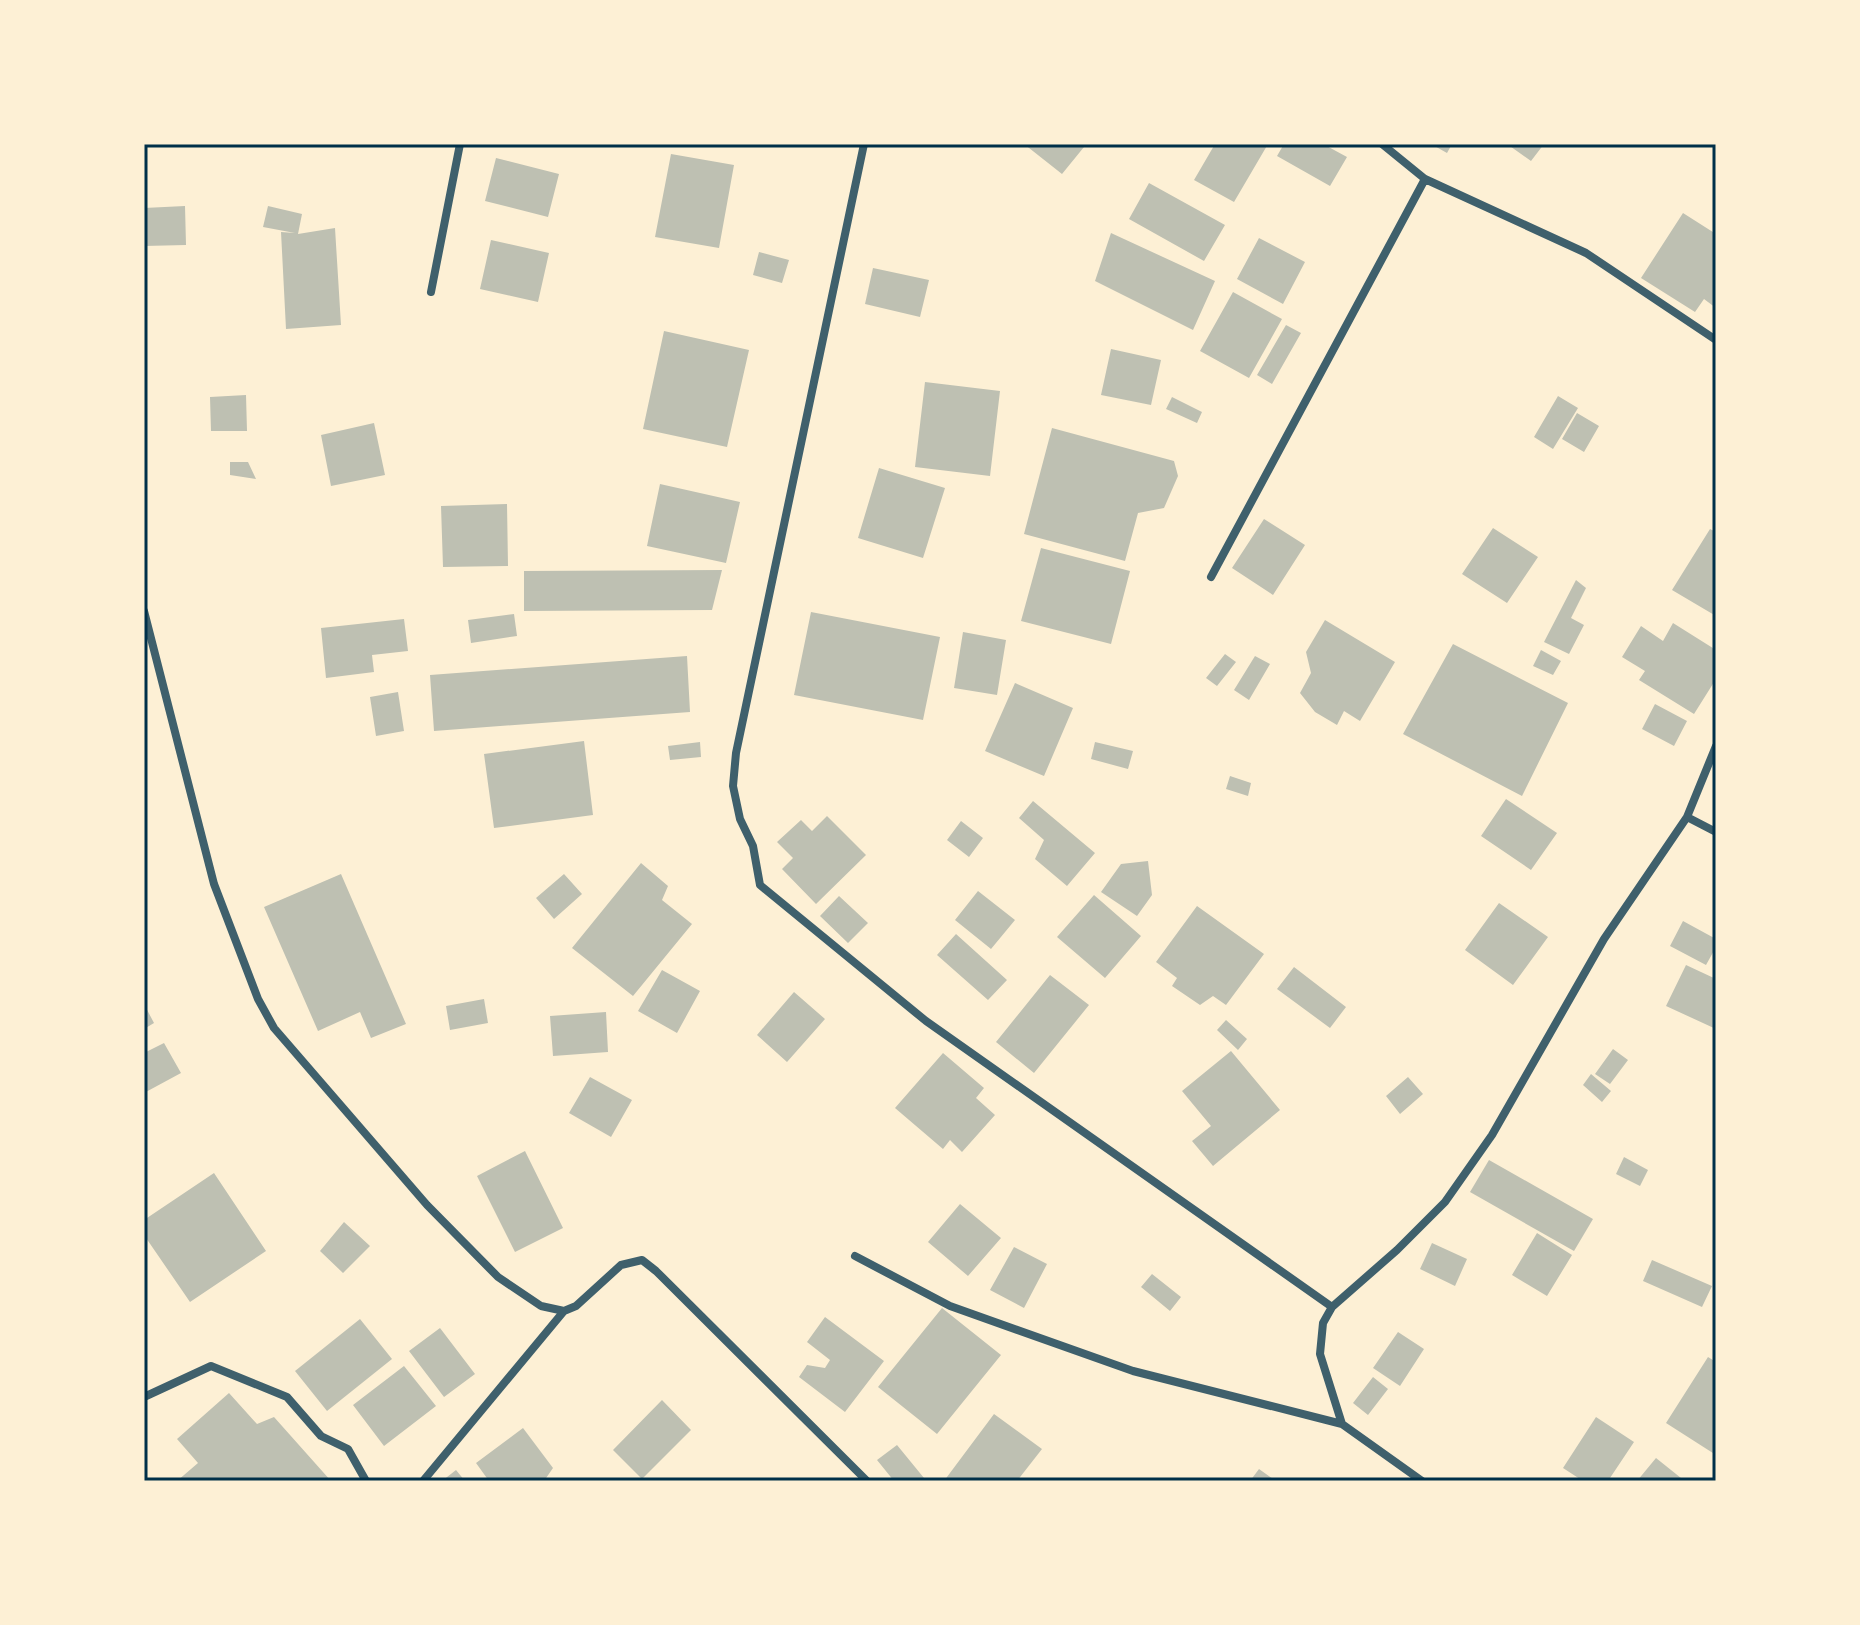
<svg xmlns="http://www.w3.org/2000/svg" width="1860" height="1625" viewBox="0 0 1860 1625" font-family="Spectral,serif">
	<rect width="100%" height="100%" fill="#fdf0d5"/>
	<path fill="#bec0b2" d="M 1024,144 L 1080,144 L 1084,147 L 1062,174 Z
		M 1215,144 L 1268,144 L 1234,202 L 1194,180 Z
		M 1284,144 L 1323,144 L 1347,157 L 1330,186 L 1277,156 Z
		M 1431,144 L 1452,144 L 1447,153 Z
		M 1507,144 L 1544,144 L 1531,161 Z
		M 671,154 L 734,165 L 719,248 L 655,237 Z
		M 496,158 L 559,174 L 548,217 L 485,201 Z
		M 1149,183 L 1225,225 L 1204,261 L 1129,219 Z
		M 185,206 L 186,245 L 144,246 L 144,208 Z
		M 268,206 L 302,214 L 298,234 L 335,228 L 341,325 L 286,329 L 281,232 L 295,233 L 263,227 Z
		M 1683,213 L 1716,234 L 1716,308 L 1704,299 L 1695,312 L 1641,278 Z
		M 1111,233 L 1215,281 L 1193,330 L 1095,281 Z
		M 1259,238 L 1305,262 L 1283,304 L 1237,279 Z
		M 491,240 L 549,253 L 538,302 L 480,289 Z
		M 759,252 L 789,260 L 782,283 L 753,275 Z
		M 873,268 L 929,280 L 920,317 L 865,304 Z
		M 1233,292 L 1282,319 L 1249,378 L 1200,351 Z
		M 1286,325 L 1301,333 L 1272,384 L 1257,375 Z
		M 664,331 L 749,350 L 727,447 L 643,429 Z
		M 1111,349 L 1161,360 L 1151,405 L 1101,395 Z
		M 925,382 L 1000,391 L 990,476 L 915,467 Z
		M 246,395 L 247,431 L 211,431 L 210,397 Z
		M 1558,396 L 1578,408 L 1553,449 L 1534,437 Z
		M 1172,397 L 1202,412 L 1197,423 L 1166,409 Z
		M 1577,413 L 1599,426 L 1584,452 L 1562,439 Z
		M 374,423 L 385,475 L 331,486 L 321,435 Z
		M 1052,428 L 1174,461 L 1178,476 L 1164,508 L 1138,513 L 1125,561 L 1024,534 Z
		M 230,462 L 248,462 L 256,479 L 230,475 Z
		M 879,468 L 945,488 L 923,558 L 858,538 Z
		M 660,484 L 740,502 L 726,563 L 647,546 Z
		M 507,504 L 508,566 L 443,567 L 441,506 Z
		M 1264,519 L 1305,545 L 1273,595 L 1232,568 Z
		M 1493,528 L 1538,557 L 1507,603 L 1462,574 Z
		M 1710,529 L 1716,532 L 1716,616 L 1672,590 Z
		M 1041,548 L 1130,571 L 1111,644 L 1021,621 Z
		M 722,570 L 712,610 L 524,611 L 524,571 Z
		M 1576,580 L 1586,588 L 1571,618 L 1584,625 L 1569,654 L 1544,642 Z
		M 811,612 L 940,637 L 923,720 L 794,695 Z
		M 514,614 L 517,636 L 471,643 L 468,620 Z
		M 404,619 L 408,651 L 372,655 L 374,672 L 326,678 L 321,628 Z
		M 1325,620 L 1395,662 L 1360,721 L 1344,711 L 1337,725 L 1315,712 L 1300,693 L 1311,673 L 1306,652 Z
		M 1673,623 L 1716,650 L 1716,679 L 1694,714 L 1639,680 L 1645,671 L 1622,657 L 1641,626 L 1663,641 Z
		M 963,632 L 1006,640 L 997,695 L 954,688 Z
		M 1453,644 L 1568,703 L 1522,796 L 1403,734 Z
		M 1541,650 L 1561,661 L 1553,675 L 1533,666 Z
		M 1225,654 L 1236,662 L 1217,686 L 1206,678 Z
		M 687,656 L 690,712 L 434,731 L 430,675 Z
		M 1255,656 L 1270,664 L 1249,700 L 1234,690 Z
		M 1015,683 L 1073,708 L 1044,776 L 985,751 Z
		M 398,692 L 404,731 L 376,736 L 370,697 Z
		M 1655,704 L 1687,721 L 1674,746 L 1642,729 Z
		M 584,741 L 593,815 L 494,828 L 484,754 Z
		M 700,742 L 701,757 L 670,760 L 668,746 Z
		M 1095,742 L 1133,751 L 1128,769 L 1091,759 Z
		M 1230,776 L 1251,783 L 1248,796 L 1226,789 Z
		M 1506,799 L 1557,833 L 1531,870 L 1481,836 Z
		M 1033,801 L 1095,853 L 1067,886 L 1035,859 L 1044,840 L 1019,818 Z
		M 827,816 L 866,855 L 816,904 L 782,869 L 793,858 L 777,842 L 801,820 L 812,831 Z
		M 961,821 L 983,838 L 969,857 L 947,840 Z
		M 1148,861 L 1152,895 L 1137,916 L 1101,892 L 1121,864 Z
		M 641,863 L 668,886 L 662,900 L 692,924 L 633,996 L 572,948 Z
		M 341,874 L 406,1024 L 371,1038 L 360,1012 L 318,1031 L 264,907 Z
		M 564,874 L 582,894 L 554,919 L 536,898 Z
		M 978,891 L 1015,920 L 991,949 L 955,920 Z
		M 1094,895 L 1141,936 L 1105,978 L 1057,937 Z
		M 839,896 L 868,923 L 848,943 L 820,916 Z
		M 1499,903 L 1548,937 L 1513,985 L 1465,950 Z
		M 1197,906 L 1264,954 L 1226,1005 L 1213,996 L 1200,1005 L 1172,986 L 1177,978 L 1156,962 Z
		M 1683,921 L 1716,939 L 1716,947 L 1706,965 L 1670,946 Z
		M 956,934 L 1007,980 L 988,1000 L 937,955 Z
		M 1686,965 L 1716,979 L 1716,1029 L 1666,1006 Z
		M 1294,967 L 1346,1007 L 1330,1028 L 1277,989 Z
		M 662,970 L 700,991 L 677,1033 L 638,1011 Z
		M 1050,975 L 1089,1005 L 1034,1073 L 996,1042 Z
		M 794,992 L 825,1019 L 787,1062 L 757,1035 Z
		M 484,999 L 488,1023 L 450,1030 L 446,1006 Z
		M 144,1004 L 154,1023 L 144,1029 Z
		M 606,1012 L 608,1052 L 553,1056 L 550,1016 Z
		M 1226,1020 L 1247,1039 L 1238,1050 L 1217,1030 Z
		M 164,1043 L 181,1073 L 144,1093 L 144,1053 Z
		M 1613,1049 L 1628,1060 L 1610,1084 L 1595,1074 Z
		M 1231,1051 L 1280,1110 L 1213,1166 L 1192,1141 L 1211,1126 L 1182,1091 Z
		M 943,1053 L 984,1088 L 976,1098 L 995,1115 L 962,1152 L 950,1140 L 943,1149 L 895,1108 Z
		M 1591,1074 L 1611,1091 L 1602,1102 L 1583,1085 Z
		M 590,1077 L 632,1100 L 611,1137 L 569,1113 Z
		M 1408,1077 L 1423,1094 L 1400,1114 L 1386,1096 Z
		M 525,1151 L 563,1228 L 515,1252 L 477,1176 Z
		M 1624,1157 L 1648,1170 L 1640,1186 L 1616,1174 Z
		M 1489,1160 L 1593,1219 L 1574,1251 L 1470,1192 Z
		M 214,1173 L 266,1251 L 190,1302 L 144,1235 L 144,1220 Z
		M 960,1204 L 1001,1238 L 968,1276 L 928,1242 Z
		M 344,1222 L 370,1246 L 343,1273 L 320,1251 Z
		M 1537,1233 L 1572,1255 L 1547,1296 L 1512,1275 Z
		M 1432,1243 L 1467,1259 L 1455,1286 L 1420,1269 Z
		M 1014,1247 L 1047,1264 L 1024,1308 L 990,1290 Z
		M 1652,1260 L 1712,1286 L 1702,1307 L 1643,1281 Z
		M 1152,1274 L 1181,1297 L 1170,1311 L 1141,1287 Z
		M 942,1308 L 1001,1355 L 937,1434 L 878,1387 Z
		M 825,1317 L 884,1361 L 845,1412 L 799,1377 L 807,1365 L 825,1368 L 830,1360 L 807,1342 Z
		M 360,1319 L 392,1359 L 327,1411 L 295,1371 Z
		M 440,1328 L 475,1374 L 444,1397 L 409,1351 Z
		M 1398,1332 L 1424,1349 L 1400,1386 L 1373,1368 Z
		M 1708,1357 L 1716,1362 L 1716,1455 L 1666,1423 Z
		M 404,1366 L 436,1406 L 384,1446 L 353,1405 Z
		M 1373,1377 L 1388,1389 L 1368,1415 L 1353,1403 Z
		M 229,1393 L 257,1424 L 274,1417 L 331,1481 L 177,1481 L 198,1463 L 177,1439 Z
		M 662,1400 L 691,1430 L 642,1479 L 613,1450 Z
		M 994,1414 L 1042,1449 L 1017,1481 L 944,1481 Z
		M 1596,1417 L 1634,1442 L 1608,1481 L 1583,1481 L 1563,1468 Z
		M 523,1428 L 553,1468 L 544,1481 L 489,1481 L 476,1463 Z
		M 897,1445 L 924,1478 L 920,1481 L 894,1481 L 877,1460 Z
		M 1656,1458 L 1681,1478 L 1679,1481 L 1637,1481 Z
		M 1259,1469 L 1276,1481 L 1250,1481 Z
		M 456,1470 L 465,1481 L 442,1481 Z"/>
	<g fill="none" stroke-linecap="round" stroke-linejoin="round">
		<path stroke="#3f606c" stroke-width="8" d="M 864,144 L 736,753 L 733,786 L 740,819 L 753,846 L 760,885 L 926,1021 L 1332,1307
			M 1382,144 L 1425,179 L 1586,253 L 1716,340
			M 431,292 L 460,144
			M 1211,577 L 1425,179
			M 144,611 L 214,884 L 258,999 L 274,1028 L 427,1205 L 498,1277 L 541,1306 L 564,1311 L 576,1306 L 621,1265 L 642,1260 L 656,1271 L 867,1481
			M 1687,817 L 1716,832
			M 855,1256 L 950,1306 L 1133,1371 L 1342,1424 L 1422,1481
			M 144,1397 L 211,1366 L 287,1397 L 321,1436 L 348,1449 L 366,1481
			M 1342,1424 L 1320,1354 L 1323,1323 L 1332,1307 L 1397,1250 L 1445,1202 L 1492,1135 L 1604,939 L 1687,817 L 1716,746
			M 423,1481 L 564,1311"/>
	</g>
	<rect width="1860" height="1625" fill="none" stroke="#fdf0d5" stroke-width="292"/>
	<rect x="146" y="146" width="1568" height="1333" fill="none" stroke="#003049" stroke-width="3"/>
</svg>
